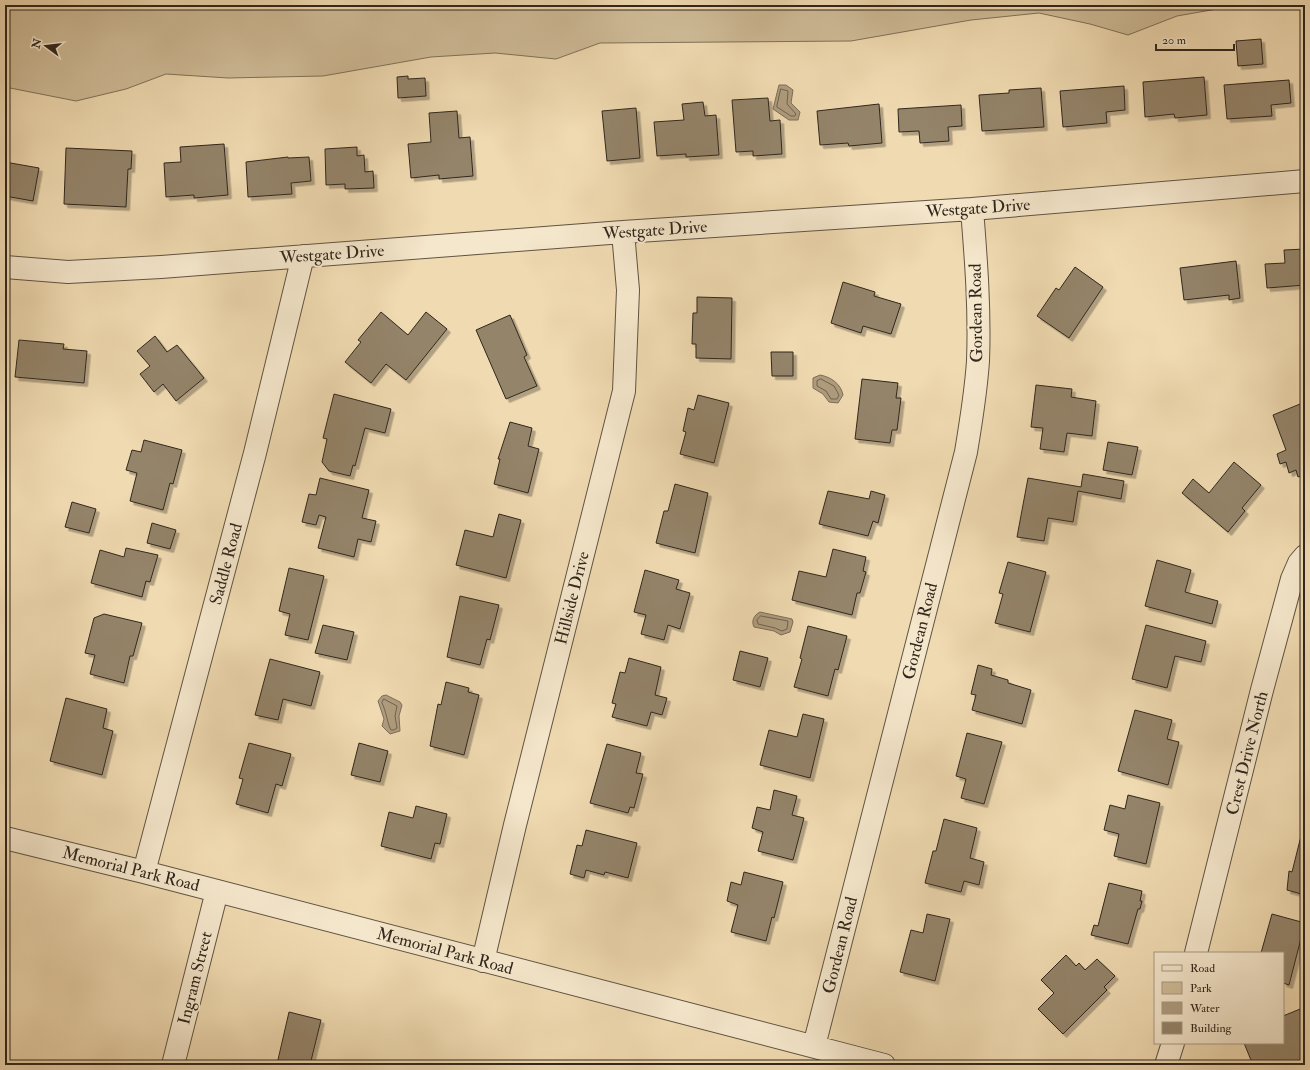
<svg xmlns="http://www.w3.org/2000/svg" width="1310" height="1070" font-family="'IM FELL Double Pica',serif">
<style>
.green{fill:#cfbc98;stroke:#80725a}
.water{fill:#af9d7f;stroke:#7c6e58}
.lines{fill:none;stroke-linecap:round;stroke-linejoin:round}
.shore{stroke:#70624e;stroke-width:1}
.building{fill:#94846a;stroke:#30271d;filter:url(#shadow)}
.minor-casing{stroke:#605442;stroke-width:24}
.minor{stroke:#f5e7cc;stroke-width:22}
.labels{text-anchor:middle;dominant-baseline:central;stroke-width:4;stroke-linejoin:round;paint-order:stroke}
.street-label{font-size:17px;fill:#30271d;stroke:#f5e7cc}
</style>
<defs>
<filter id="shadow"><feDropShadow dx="3.5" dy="3.5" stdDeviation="0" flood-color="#0004"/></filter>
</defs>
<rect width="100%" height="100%" fill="#f0dab1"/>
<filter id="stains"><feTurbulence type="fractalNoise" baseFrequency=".005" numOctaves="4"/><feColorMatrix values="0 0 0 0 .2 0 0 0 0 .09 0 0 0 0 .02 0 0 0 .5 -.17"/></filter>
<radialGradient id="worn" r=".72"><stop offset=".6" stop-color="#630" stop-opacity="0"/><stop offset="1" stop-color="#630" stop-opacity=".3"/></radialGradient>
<path class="green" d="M5,5h1235l-63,11 -49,19 -38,-11 -51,-11 -68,7 -120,21 -251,2 -44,16 -61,-6 -64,4 -108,19 -95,2 -62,-4 -40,15 -50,12 -71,-14z"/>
<path class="water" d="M779,85h7l7,5 -2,13 9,9 -2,8h-9l-16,-11z
M820,375c11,2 21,9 23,20l-5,8 -9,-1 -6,-8 -10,-6v-10z
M760,612l32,7 1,3 -3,10 -9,3 -7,-4 -20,-4c-3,-6 0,-12 6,-15z
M386,695l14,7 2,3 -3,11 1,15 -10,3 -8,-8 2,-7 -6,-18 4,-5z"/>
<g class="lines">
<path class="shore" d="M781,89l7,2 -1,13 9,10 -1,2h-4l-14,-9z
M821,379l13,7 5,9 -2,4h-6l-5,-8 -9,-5v-5z
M761,616l27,5 -1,8 -5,2 -7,-3 -17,-4 -1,-4z
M384,699l13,7 -2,10 2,12 -3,2h-3c-3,-4 -5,-20 -9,-27z"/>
</g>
<path class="building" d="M1261,39l2,25 -25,2 -2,-25z
M408,76v3l17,-1 1,18 -28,2 -1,-21z
M1204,77l3,38 -32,3 -1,-4 -29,3 -2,-35z
M1289,80l2,23 -20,2 1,11 -45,3 -3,-34z
M1124,86l1,24 -19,2 1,11 -44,4 -3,-36z
M1041,88l3,39 -62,4 -3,-36 30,-2v-3z
M768,98l2,23 10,-1 2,34 -29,2v-5l-17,1 -4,-52z
M703,102l2,14 11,-1 3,40 -33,2v-3l-29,2 -3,-34 30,-2 -2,-16z
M879,104l3,39 -33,3 -1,-3 -28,2 -3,-34z
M961,105l1,21 -14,1 1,14 -29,2 -1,-12 -20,1 -1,-23z
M636,108l4,50 -33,3 -5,-50z
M457,111l2,27 11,-1 3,39 -34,3v-4l-28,3 -3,-34 23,-2 -2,-29z
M224,144l4,51 -34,3v-3l-28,2 -2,-34 17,-1 -1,-15z
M357,147v9l7,-1 1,17 8,-1 1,17 -29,1v-5l-19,1 -1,-36z
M66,148l66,3 -1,18h-3l-2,38 -62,-3z
M288,157v1l21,-1 2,24 -20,2 1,11 -44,3 -2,-35z
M5,162l34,6 -6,33 -28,-5z
M1305,249v36l-38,3 -2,-24 20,-1 -1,-13z
M1236,261l4,37 -11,2v-5l-45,5 -4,-32z
M1075,267l28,20 -34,51 -32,-22 19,-28 3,2z
M843,282l32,10 -1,4 27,8 -10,30 -28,-8 -2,7 -30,-10z
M697,297l35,1 -1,61 -35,-1v-14h-4l1,-31h4z
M381,312l27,23 18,-23 21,17 -41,51 -20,-16 -15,19 -26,-21 16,-20 -3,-2z
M510,315l17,40 -3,2 13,29 -31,13 -30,-69z
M155,336l12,16 10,-7 27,33 -28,23 -13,-17 -9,8 -14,-18 10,-8 -13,-15z
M19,340l45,4 -1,5 24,2 -3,32 -69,-6z
M771,352h22v24h-21z
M862,379l36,4 -2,15h5l-4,32h-5l-2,13 -35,-4z
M1036,385l36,4 -1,8 25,4 -4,35 -25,-3 -3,19 -24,-3 3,-21 -12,-1z
M334,394l57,15 -6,24 -20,-5 -10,38 -2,-1 -3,11 -21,-5 -7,-9 5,-23 -4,-1z
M698,395l31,8 -15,60 -34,-9 6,-22 -3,-1 5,-23 6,2z
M1305,402v72l-7,3 -2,-7 -7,3 -3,-11 -6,2 -3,-10 9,-4 -13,-35z
M510,422l22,6 -4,18 11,3 -11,44 -34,-9 6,-25h-2z
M144,440l38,10 -9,34 -3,-1 -7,27 -33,-9 7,-28 -11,-3 6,-20 9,2z
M1108,442l30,5 -6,28 -29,-5z
M1234,462l27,23 -19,23 3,3 -17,21 -46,-39 11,-14 16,14z
M1083,474l41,7 -3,18 -43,-8 -5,31 -25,-4 -4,23 -27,-4 11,-59 53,9z
M320,478l49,12 -7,28 14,3 -5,21 -13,-3 -4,18 -36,-9 8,-31 -7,-2 -3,10 -14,-3 7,-28 7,1z
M675,484l33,9 -13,60 -39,-10 8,-32h4z
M828,491l41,8 2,-8 14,4 -7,28 -5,-2 -5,15 -49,-12z
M72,502l24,7 -7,24 -24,-6z
M499,514l22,6 -15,58 -50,-13 9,-35 28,7z
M152,523l24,7 -6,19 -23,-6z
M126,548l32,7 -8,27 -4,-1 -4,16 -51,-14 9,-33 24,7z
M833,549l33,8 -3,14 3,1 -6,21h-3l-5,22 -60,-15 7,-29 27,6z
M1157,560l34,10 -6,22 33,9 -6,23 -67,-18z
M1008,562l38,10 -16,60 -35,-9 8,-29 -4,-1z
M289,568l35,8 -16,64 -23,-5 5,-21 -11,-3z
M645,570l34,10 -3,9 14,4 -10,36 -12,-4 -4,15 -23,-6 5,-19 -12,-3z
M460,596l39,9 -9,35 -3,-1 -7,26 -33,-8z
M104,614l38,9 -9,33h-3l-6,27 -34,-9 5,-19 -10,-2 9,-35z
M323,625l31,7 -7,28 -32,-7z
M1146,625l60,16 -5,21 -26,-6 -8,32 -35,-9z
M808,626l39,10 -9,34 -3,-1 -7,27 -34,-9 8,-28 -2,-1z
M740,651l28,7 -8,29 -27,-7z
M629,658l32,9 -6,28 12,3 -5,17 -11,-3 -4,14 -35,-9 4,-13 -4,-1 8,-31 5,1z
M270,659l50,13 -9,34 -28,-7 -5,21 -23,-5z
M978,665l14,4 -1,6 17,5v3l23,7 -9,34 -50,-14 4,-15 -5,-1z
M446,682l23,6 -1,4 11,3 -15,60 -34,-9 8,-42 3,1z
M66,698l41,11 -4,19 10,3 -11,44 -52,-14z
M1135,710l37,10 -5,19 12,3 -11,43 -50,-14z
M803,714l21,5 -14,59 -50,-13 9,-35 28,7z
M967,733l35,9 -18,62 -23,-6 5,-19 -10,-3z
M249,743l42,11 -9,32 -6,-2 -8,29 -32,-9 7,-25 -4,-1z
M359,743l29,8 -8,31 -29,-7z
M607,744l34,9 -5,20 7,1 -9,34 -4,-1 -2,6 -38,-10z
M774,790l23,6 -5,19 12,3 -11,42 -35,-9 5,-19 -11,-4 5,-21 13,3z
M1128,795l32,8 -14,61 -32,-8 5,-22 -15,-4 6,-25 15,4z
M416,806l31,8 -7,30 -5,-1 -4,16 -50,-13 8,-34 24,6z
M944,819l33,9 -7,30 14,4 -5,23 -15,-4 -3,11 -36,-9 8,-32h3z
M586,830l51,13 -9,35 -23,-6 -1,3 -18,-5 -2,8 -14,-4 7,-29 5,1z
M1301,836l4,1v58l-18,-5 2,-19 3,1z
M744,872l39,10 -9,36 -2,-1 -6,24 -35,-9 7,-27 -11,-4 4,-19 10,3z
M1109,883l33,8 -2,10h2l-2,8h-2l-10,35 -37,-9 3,-10 4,1z
M927,914l23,5 -15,62 -35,-9 11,-42 12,3z
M1272,914l33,9 -16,62 -6,-2v-30h-22z
M1066,955l10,11 3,-3 6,7 12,-11 18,17 -11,11 3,3 -44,44 -25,-25 16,-16 -13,-13z
M1305,1007v58h-52l-9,-22h39v-27z
M289,1012l32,8 -11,45 -33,-1z"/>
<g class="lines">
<defs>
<path id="minor" d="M5,267l63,5 93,-5 462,-35 349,-23 333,-28
M5,838l139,34 740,193
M144,872l111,-419 48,-197
M1196,953l66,-263 30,-111 7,-16 6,-7
M483,961l32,-136 109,-434 4,-101 -5,-58
M814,1046l152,-594c5,-30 10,-61 12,-91 2,-51 -2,-102 -6,-152
M173,1065l44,-174
M1166,1065l7,-22"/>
</defs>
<use href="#minor" class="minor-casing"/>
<use href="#minor" class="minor"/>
</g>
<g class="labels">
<g class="street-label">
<text transform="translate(978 208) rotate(-4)">Westgate Drive</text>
<text transform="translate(655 230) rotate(-4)">Westgate Drive</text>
<text transform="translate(332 254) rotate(-4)">Westgate Drive</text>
<text transform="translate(976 313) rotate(-91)">Gordean Road</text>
<text transform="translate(226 564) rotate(-75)">Saddle Road</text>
<text transform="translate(572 598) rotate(-76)">Hillside Drive</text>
<text transform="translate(920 631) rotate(-76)">Gordean Road</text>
<text transform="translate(1247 753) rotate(-76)">Crest Drive North</text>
<text transform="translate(131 869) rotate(14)">Memorial Park Road</text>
<text transform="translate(840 945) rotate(-76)">Gordean Road</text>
<text transform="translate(445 951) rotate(15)">Memorial Park Road</text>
<text transform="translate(195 978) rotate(-76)">Ingram Street</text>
</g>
</g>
<rect width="1310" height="1070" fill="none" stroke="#f0dab1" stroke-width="20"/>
<rect x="6" y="6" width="1298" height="1058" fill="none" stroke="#30271d" stroke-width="2"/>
<rect x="10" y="10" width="1290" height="1050" fill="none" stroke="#30271d"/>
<rect x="1154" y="952" width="130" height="92" fill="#f5e7cc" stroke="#a69a86"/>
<rect x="1162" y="965" width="20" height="6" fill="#f5e7cc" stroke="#a69a86"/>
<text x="1190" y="972" font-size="12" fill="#30271d">Road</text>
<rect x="1162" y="982" width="20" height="12" fill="#cfbc98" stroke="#a69a86"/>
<text x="1190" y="992" font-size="12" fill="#30271d">Park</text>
<rect x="1162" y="1002" width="20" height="12" fill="#af9d7f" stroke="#a69a86"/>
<text x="1190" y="1012" font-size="12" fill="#30271d">Water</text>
<rect x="1162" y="1022" width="20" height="12" fill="#94846a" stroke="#a69a86"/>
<text x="1190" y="1032" font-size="12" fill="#30271d">Building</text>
<g transform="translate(46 46) rotate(285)" stroke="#f5e7cc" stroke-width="3" paint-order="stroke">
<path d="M0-3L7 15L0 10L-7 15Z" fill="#30271d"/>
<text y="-6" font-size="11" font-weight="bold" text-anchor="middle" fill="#30271d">N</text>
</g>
<path d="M1156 44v6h78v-6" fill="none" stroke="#30271d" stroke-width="2"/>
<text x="1162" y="44" font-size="12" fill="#30271d" stroke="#f5e7cc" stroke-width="3" paint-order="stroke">20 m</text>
<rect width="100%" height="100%" filter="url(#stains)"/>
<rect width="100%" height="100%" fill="url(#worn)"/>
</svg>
